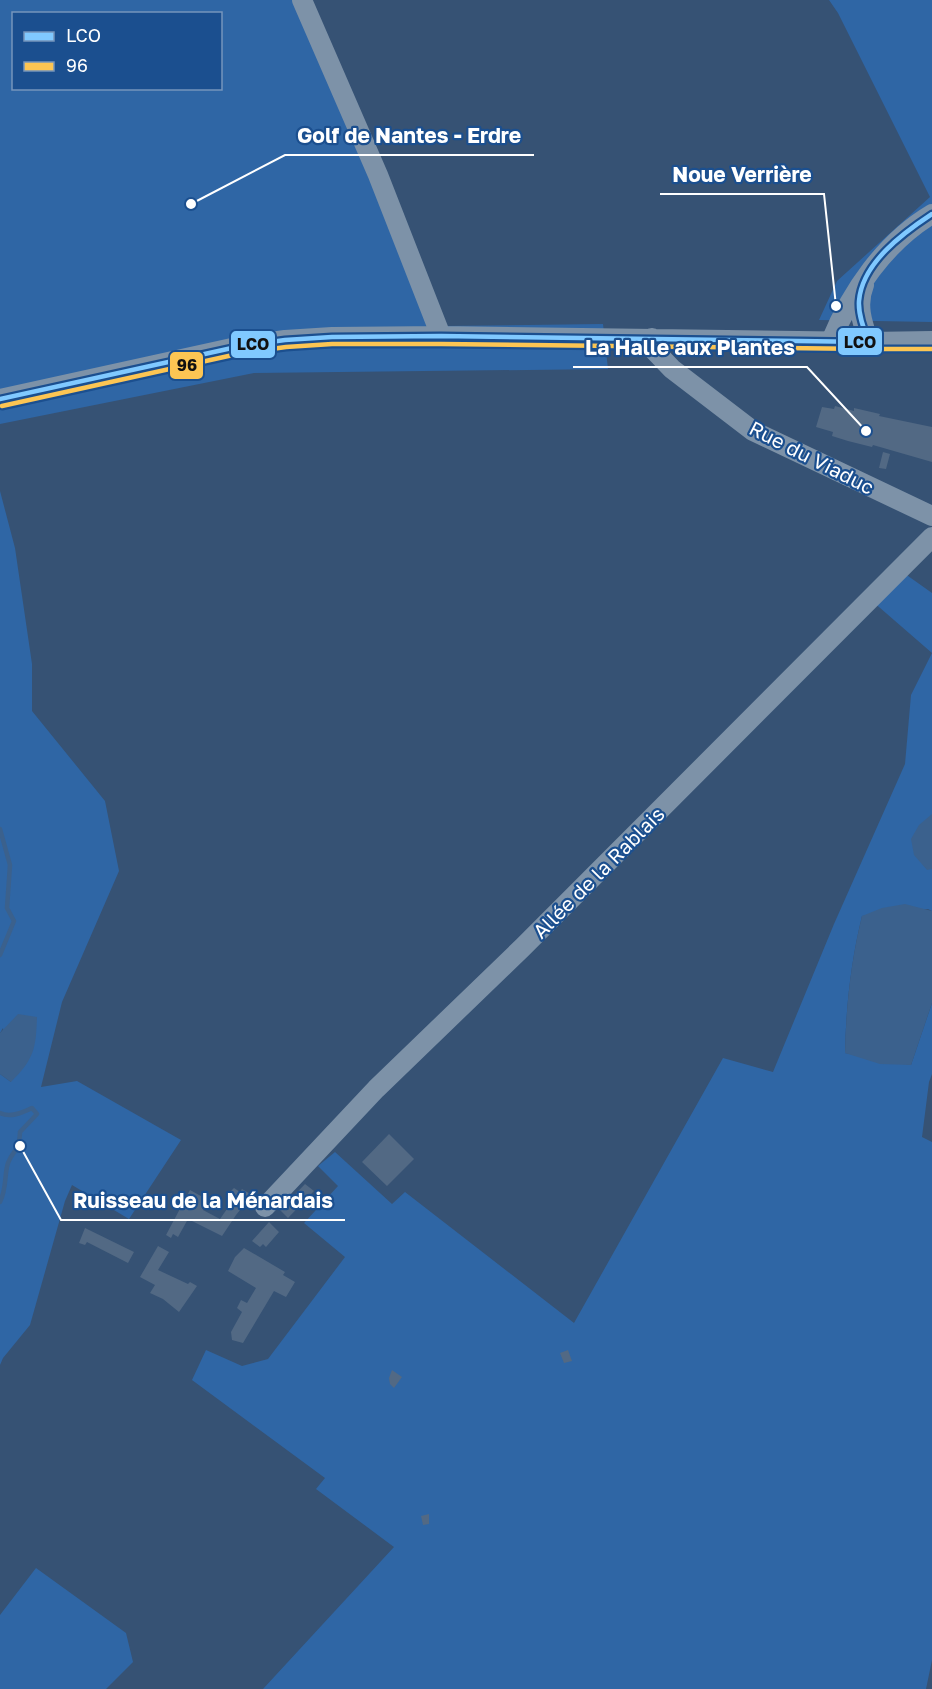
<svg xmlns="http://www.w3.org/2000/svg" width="932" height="1689" font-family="'Golos Text',sans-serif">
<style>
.green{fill:#2f66a5;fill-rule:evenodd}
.water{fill:#3b618d}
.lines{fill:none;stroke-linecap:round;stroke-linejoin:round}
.stream{stroke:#3b618d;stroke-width:4.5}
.building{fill:#526984}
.minor{stroke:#7d92a8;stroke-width:20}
.bus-1-casing{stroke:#1b4f8f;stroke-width:9}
.bus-2-casing{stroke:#1b4f8f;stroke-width:9}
.bus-1{stroke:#80c9ff;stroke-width:4.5}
.bus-2{stroke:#fcc553;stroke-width:4.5}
.labels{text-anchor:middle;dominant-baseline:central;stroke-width:4.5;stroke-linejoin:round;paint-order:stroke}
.street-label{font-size:20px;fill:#fff;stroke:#1b4f8f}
.leader{fill:none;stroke:#fff;stroke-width:2}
.callout-dot{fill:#fff;stroke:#1b4f8f;stroke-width:2}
.callout-label{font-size:21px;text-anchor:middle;font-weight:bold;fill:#fff;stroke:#1b4f8f;stroke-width:4.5;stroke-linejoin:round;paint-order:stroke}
.line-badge{stroke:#1b4f8f;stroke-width:2}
.pale-badge-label{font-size:16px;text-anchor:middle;font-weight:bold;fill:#111}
</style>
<rect width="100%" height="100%" fill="#365274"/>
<path class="green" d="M0,0h296l149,326 158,-2 5,45 -354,4 -254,51zM14,14h206v74h-206z
M829,0h103v322l-113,-2 18,-39 93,-84 -92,-184z
M0,491l15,57 17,116v47l73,90 14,70 -57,131 -21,85 36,-6 104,59 -52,79 -57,-34 -7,16 -35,124 -27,33 -3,7v-291l11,8 -8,-54 -3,5z
M894,566l38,27v318l-4,-2 -66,7c-11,45 -16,90 -17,137l66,12 21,-62v71l-3,8 -7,55 10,5v518l-6,29h-663l131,-142 -78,-58 9,-11 -133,-98 14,-30 36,16 26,-7 77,-102 -41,-34 34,-37 -20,-20 17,-14 57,52 13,-12 169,131 149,-265 50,14 61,-148 71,-160 6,-69 21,-42 -68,-59z
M36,1568l90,65 7,29 -27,27h-106v-74z"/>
<path class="water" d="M932,814v55l-5,1 -13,-15 -3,-16 8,-14z
M905,904l27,7v92l-21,62 -31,-1 -35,-11c1,-47 6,-92 17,-137l20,-8z
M18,1014l19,3c-1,32 -3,42 -26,65l-11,-8v-41z"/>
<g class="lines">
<path class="stream" d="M0,829l10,36 -3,43 7,13 -14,34
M0,1113c10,5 22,0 32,-5l5,6 -17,18c-1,21 -6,16 -12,31 -4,12 -1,25 -8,39"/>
</g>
<path class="building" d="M835,406l19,5v-3l26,6 -1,2 53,11v35l-59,-17 -1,2 -24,-6 -16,-5 1,-4 -17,-5 6,-20 12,2z
M883,452l7,2 -4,15 -7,-1z
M389,1134l25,25 -27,27 -25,-24z
M305,1184l9,7 -26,27 -8,-8z
M234,1188l6,4 2,-3 10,6 -16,20 -14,21 -34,-17 -10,18 -5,-3 -2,4 -5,-3 24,-45 18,10 -5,10 17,9 16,-23 -6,-4z
M269,1222l10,10 -13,15 -3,-3 -3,3 -8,-6z
M85,1228l49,24 -6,11 -41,-21 -2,3 -6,-2z
M158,1246l11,6 -11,18 30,14 2,-2 7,4 -18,26 -16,-13 -13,-6 5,-8 -15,-8z
M244,1248l41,24 -2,3 12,7 -9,15 -12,-6 -31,52 -11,-3 -1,-8 11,-20 -5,-4 4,-8 6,3 9,-15 -28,-17 7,-14z
M568,1350l4,11 -8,2 -4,-10z
M392,1370l10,7 -8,11 -4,-4 -1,-6z
M429,1514v10l-6,1 -2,-9z"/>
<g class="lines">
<path class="minor" d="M302,0l76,175 63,161
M864,285c-8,19 -2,38 5,57
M652,338v10l20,21 81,62 179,85
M831,341c20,-49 54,-99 101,-127
M0,399l241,-53 44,-6 47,-3 109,-1 428,6 63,-1
M265,1207l111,-118 147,-142 409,-410"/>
<defs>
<path id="bus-1" d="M0,399l241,-53 44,-6 47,-3 109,-1 428,6c-5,-12 -11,-27 -10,-41 3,-38 44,-68 73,-87"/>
<path id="bus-2" d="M2,406l240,-53 44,-6 46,-3h109l428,5h63"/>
</defs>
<use href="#bus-1" class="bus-1-casing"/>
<use href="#bus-2" class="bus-2-casing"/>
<use href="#bus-1" class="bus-1"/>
<use href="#bus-2" class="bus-2"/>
</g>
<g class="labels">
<g class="street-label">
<text transform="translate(812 457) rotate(27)">Rue du Viaduc</text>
<text transform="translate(598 872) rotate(-45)">Allée de la Rablais</text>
</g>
</g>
<path class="leader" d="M191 204L285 155H534M836 306L824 194H660M866 431L807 367H573M20 1146L61 1220H345"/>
<g class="callout-dot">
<circle cx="191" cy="204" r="6"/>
<circle cx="836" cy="306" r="6"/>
<circle cx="866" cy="431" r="6"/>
<circle cx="20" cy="1146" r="6"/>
</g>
<g class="callout-label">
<text x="409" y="143">Golf de Nantes - Erdre</text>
<text x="742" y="182">Noue Verrière</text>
<text x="690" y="355">La Halle aux Plantes</text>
<text x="203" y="1208">Ruisseau de la Ménardais</text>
</g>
<g class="line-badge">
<rect x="837" y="327" width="46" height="29" rx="6" fill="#80c9ff"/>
<rect x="230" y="330" width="46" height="29" rx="6" fill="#80c9ff"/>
<rect x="169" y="351" width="35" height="29" rx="6" fill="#fcc553"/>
</g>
<g class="pale-badge-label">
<text x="860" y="348">LCO</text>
<text x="253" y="350">LCO</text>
<text x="187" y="371">96</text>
</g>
<rect x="12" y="12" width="210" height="78" fill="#1b4f8f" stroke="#7695bc" stroke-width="1.5"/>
<rect x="24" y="32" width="30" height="9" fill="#80c9ff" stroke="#7695bc" stroke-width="1.5"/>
<text x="66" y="42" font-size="18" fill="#ffffff">LCO</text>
<rect x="24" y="62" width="30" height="9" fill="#fcc553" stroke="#7695bc" stroke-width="1.5"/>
<text x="66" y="72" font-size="18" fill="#ffffff">96</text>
</svg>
